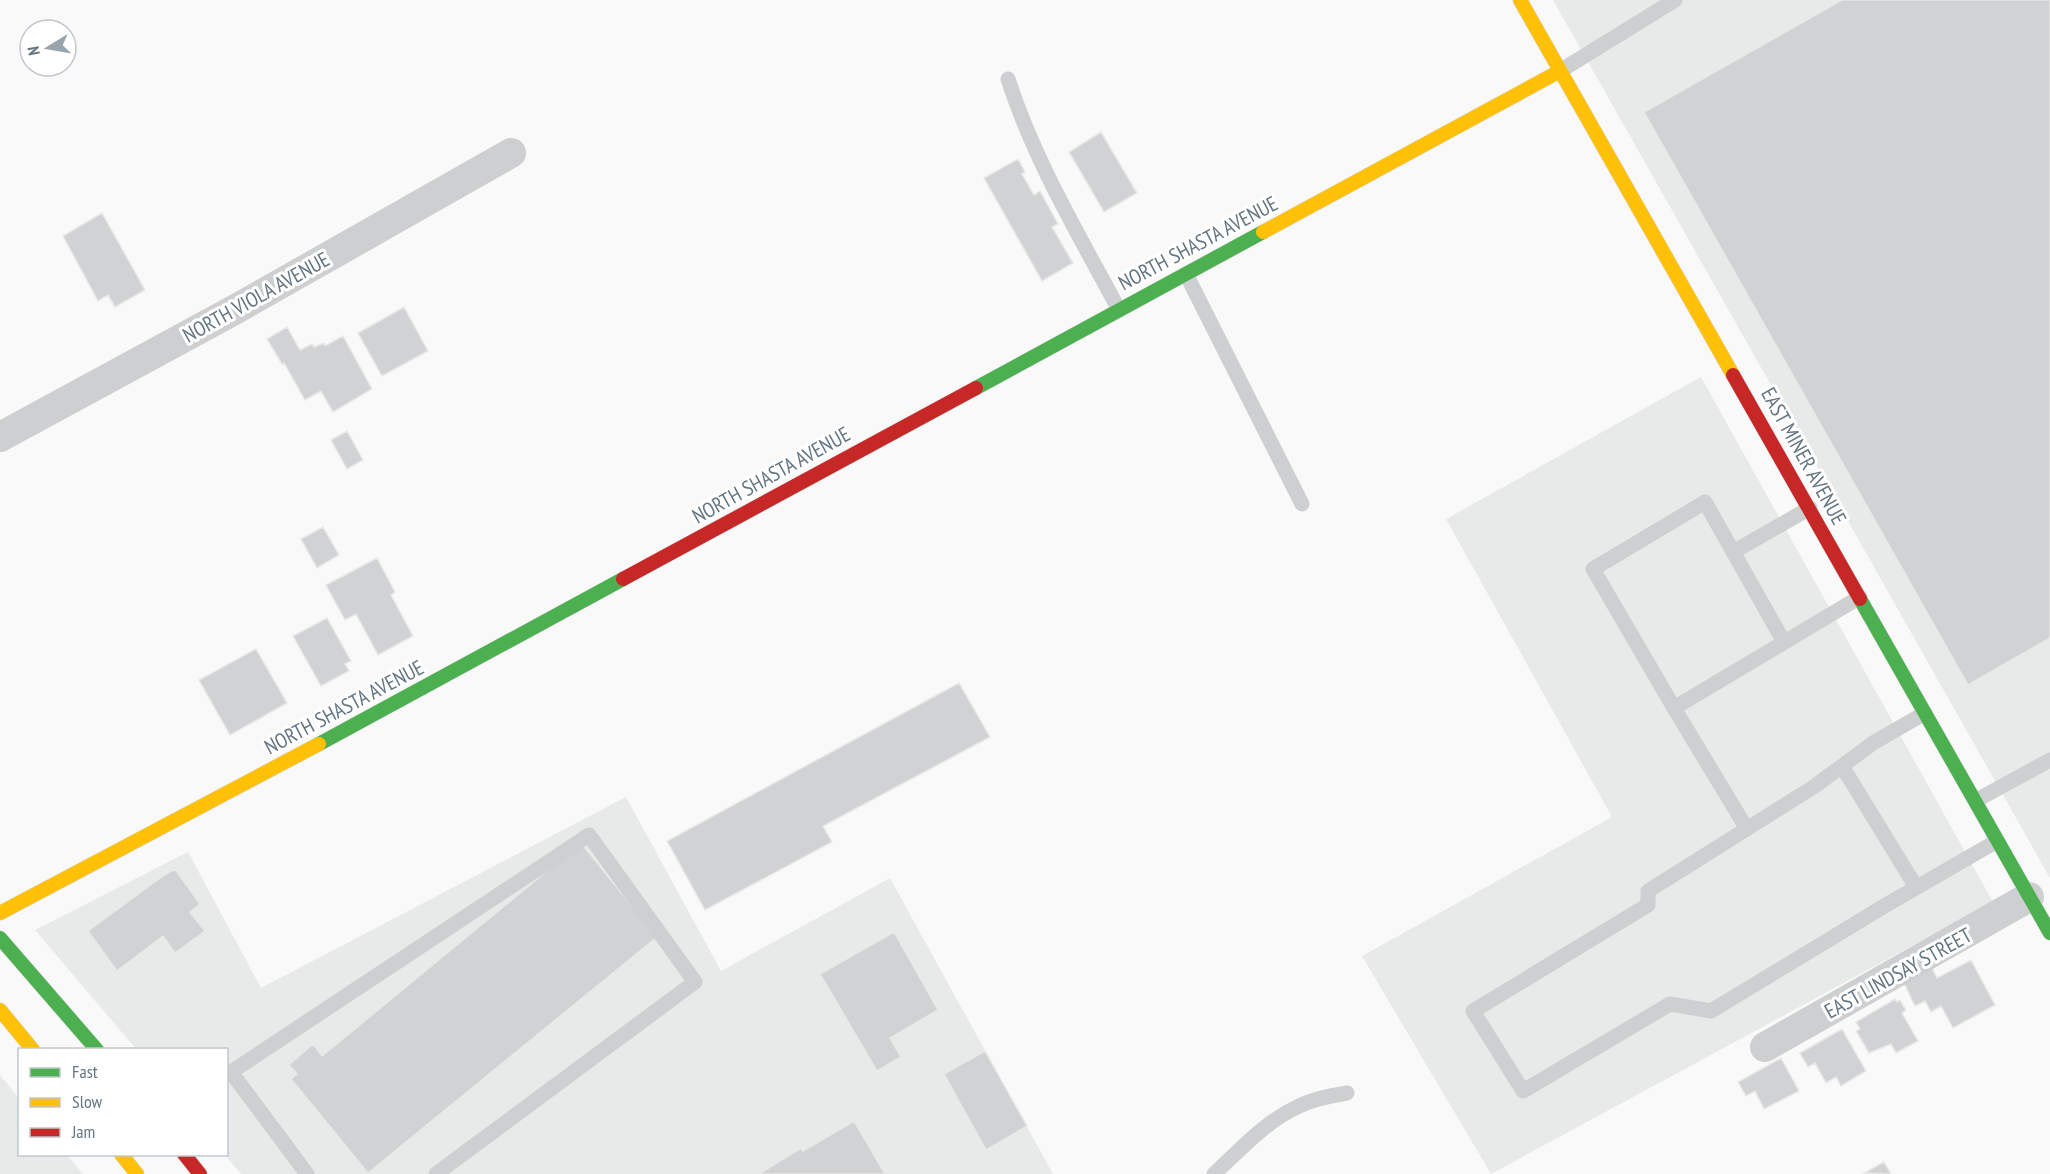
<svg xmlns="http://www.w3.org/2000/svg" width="2050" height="1174" font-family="'PT Sans Narrow',sans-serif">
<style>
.built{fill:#e8e9e9}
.building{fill:#d0d2d3;stroke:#e8e8e8;stroke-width:1.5}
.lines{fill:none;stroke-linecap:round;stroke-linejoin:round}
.fast-casing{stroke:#d5d6d7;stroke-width:15}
.slow-casing{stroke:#d5d6d7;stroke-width:15}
.jam-casing{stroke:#d5d6d7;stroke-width:15}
.lane{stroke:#cecfd0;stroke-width:15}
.street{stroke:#cecfd0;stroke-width:30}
.fast{stroke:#4caf50;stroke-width:14}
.slow{stroke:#ffc107;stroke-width:14}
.jam{stroke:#c62828;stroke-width:14}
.labels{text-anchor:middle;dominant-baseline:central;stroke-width:6;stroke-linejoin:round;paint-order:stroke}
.street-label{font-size:21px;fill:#657683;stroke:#fff}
</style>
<rect width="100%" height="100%" fill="#f9f9f9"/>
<path class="built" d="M1553,0h497v878z
M1701,377l292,525 -502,272 -129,-218 250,-139 -166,-298z
M626,797l95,174 169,-93 163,296h-812l-16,-19 1,-1v-104l-90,-1 -101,-119 153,-78 73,136z
M0,1075l19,23 1,56 47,1 16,19h-83z"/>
<path class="building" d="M1842,0h208v638l-82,47 -324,-573z
M1101,132l36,61 -33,19 -35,-60z
M1018,159l7,13 -3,2 12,21 6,-4 18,33 -6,3 21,36 -31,18 -58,-103z
M102,213l43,77 -30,17 -7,-12 -10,6 -35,-65z
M404,307l24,44 -46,25 -24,-43z
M287,327l13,23 12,-6 2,3 10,-4 1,3 18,-10 29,53 -39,23 -12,-21 -16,9 -21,-37 -2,1 -15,-25z
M347,431l16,29 -16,9 -16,-29z
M323,527l16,28 -22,13 -16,-29z
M377,558l18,34 -4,3 22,41 -35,19 -22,-41 -11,6 -19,-35z
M327,618l24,43 -6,3 4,7 -28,15 -28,-50z
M256,649l31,54 -57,32 -31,-55z
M959,683l31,54 -167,89 9,16 -127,68 -38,-69z
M581,843l76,94 -289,236 -77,-94 6,-5 -8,-9 24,-21 9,12z
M175,869l25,35 -10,8 15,19 -30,22 -12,-17 -46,35 -29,-40 75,-55z
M894,932l44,78 -48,28 11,19 -24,14 -57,-97z
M1971,960l24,45 -42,23 -12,-22 -10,6 -6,-11 -10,5 -11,-23 28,-15 5,10z
M1895,999l2,3 3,-2 6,10 -4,3 16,28 -22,12 -5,-9 -22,9 -13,-22 4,-2 -4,-7z
M1842,1029l24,42 -25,15 -5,-9 -10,6 -11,-20 -7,4 -8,-14z
M985,1051l42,75 -41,24 -42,-76z
M1781,1058l18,33 -35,18 -9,-18 -9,5 -8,-14z
M854,1121l31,53h-126l42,-26 2,3z
M1884,1162l7,12 -27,-1z"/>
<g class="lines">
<defs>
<path id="fast" d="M976,388l287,-156
M1860,599l190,334
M319,744l304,-165
M0,938l97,112"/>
<path id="slow" d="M1520,0l213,375
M1263,232l297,-161
M0,913l319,-169
M0,1010l33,40
M121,1154l16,20"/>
<path id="jam" d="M1733,375l127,224
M623,579l353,-191
M184,1154l16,20"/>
</defs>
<use href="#fast" class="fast-casing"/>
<use href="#slow" class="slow-casing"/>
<use href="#jam" class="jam-casing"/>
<path class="lane" d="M1560,71l115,-71
M1008,79c26,81 71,156 111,231
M1186,274l116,230
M1733,552l77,-44
M1674,708l-81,-139 112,-67 79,140
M1925,713l-52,30 -58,43 -167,105v14l-175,106 50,80 147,-87 41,7 175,-106 111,-64
M1842,766l74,121
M1975,801l75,-41
M1747,829l-73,-121 186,-111
M307,1174l-76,-102 358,-237 106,147 -259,192
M1214,1174c26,-24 51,-52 83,-67 16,-8 33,-11 50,-14"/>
<path class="street" d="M0,437l236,-128 275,-156
M1765,1047l264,-150"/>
<use href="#fast" class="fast"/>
<use href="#slow" class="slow"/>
<use href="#jam" class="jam"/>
</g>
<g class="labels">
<g class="street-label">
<text transform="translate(1198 243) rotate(-28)">NORTH SHASTA AVENUE</text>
<text transform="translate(256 297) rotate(-29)">NORTH VIOLA AVENUE</text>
<text transform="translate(1804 456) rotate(61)">EAST MINER AVENUE</text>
<text transform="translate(771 475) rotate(-29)">NORTH SHASTA AVENUE</text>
<text transform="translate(344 707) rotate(-28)">NORTH SHASTA AVENUE</text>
<text transform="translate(1898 973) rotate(-29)">EAST LINDSAY STREET</text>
</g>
</g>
<rect x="18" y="1048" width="210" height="108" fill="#ffffff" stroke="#c1c8cd" stroke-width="1.5"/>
<rect x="30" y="1068" width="30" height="9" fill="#4caf50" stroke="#c1c8cd" stroke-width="1.5"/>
<text x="72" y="1078" font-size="18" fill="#657683">Fast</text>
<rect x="30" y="1098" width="30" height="9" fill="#ffc107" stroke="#c1c8cd" stroke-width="1.5"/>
<text x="72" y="1108" font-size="18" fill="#657683">Slow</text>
<rect x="30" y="1128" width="30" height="9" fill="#c62828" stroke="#c1c8cd" stroke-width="1.5"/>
<text x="72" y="1138" font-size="18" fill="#657683">Jam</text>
<g transform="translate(48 48) rotate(259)"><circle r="28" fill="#ffffff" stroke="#c1c8cd" stroke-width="1.5"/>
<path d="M0-4.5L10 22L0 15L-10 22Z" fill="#99a4ac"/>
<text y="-9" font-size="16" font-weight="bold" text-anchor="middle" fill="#657683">N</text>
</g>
</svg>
